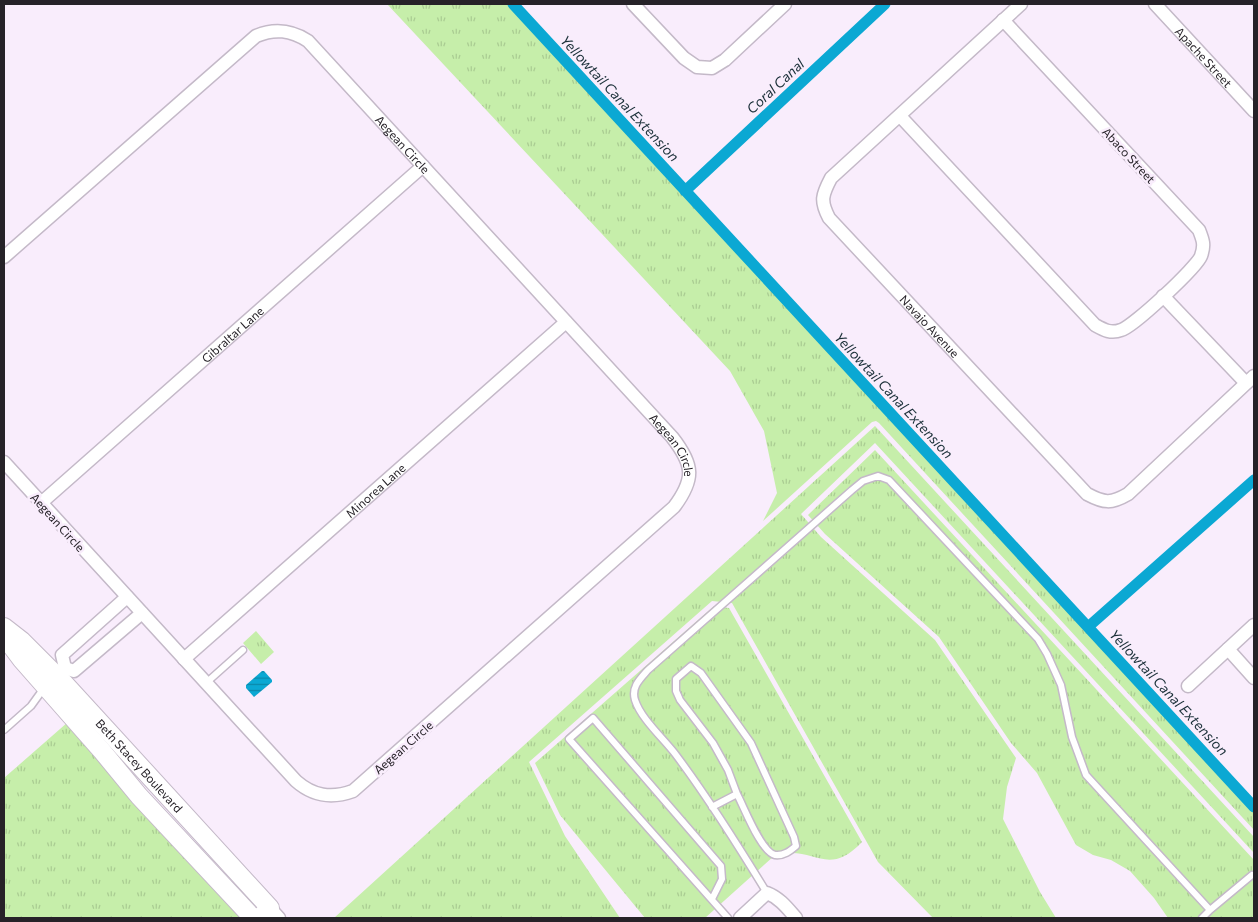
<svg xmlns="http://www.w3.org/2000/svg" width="1258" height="922" font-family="Commissioner,sans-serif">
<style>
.grass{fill:url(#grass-tufts)}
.water{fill:url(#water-rules)}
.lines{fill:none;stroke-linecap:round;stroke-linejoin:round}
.canal{stroke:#0ba8d3;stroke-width:11}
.lane-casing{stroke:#c4b9c8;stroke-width:9}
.street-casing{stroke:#c4b9c8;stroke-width:15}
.secondary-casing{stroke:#c4b9c8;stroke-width:20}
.lane{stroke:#fff;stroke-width:6}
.street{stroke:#fff;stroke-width:12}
.secondary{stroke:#fff;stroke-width:18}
.labels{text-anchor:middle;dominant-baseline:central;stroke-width:5;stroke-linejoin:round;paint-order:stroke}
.street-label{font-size:12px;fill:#262228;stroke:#f9edfc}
.water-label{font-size:14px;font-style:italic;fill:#1a2f38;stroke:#f9edfc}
</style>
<defs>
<pattern id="grass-tufts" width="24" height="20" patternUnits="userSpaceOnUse" patternTransform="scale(1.25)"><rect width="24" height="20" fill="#c6eeaa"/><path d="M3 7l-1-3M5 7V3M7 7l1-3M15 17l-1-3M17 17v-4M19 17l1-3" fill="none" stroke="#aacc92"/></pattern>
<pattern id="water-rules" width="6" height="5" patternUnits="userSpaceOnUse" patternTransform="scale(1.25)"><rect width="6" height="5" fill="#0ba8d3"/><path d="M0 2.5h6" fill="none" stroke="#0b88ab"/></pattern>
</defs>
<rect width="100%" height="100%" fill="#f9edfc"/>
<path class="grass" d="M387,4h130l737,799v27l-375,-407 -3,-2 -4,1 -109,99 14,-28 -13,-62 -34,-60z
M875,426l379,411v16l-379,-410 -74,71 20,23 114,103 81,118 -9,29 -4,32 37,73 16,26h-123l-55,-56 -146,-259 -20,-2 -183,161 36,74 55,82h-286z
M875,450l379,410v58h-86l-14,-20 -24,-27 -19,-11 -18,-5 -17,-10 -39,-72 -26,-30 -72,-106 -114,-103 -17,-19z
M714,606l15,2 133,234c-36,38 -49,1 -88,14l-69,62h-60l-85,-103 -25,-52z
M256,631l18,21 -13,12 -18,-21z
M68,722l177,196h-241v-140z"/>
<path class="water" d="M262,671h2l8,9v2l-18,15 -8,-9v-3z"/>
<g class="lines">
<path class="canal" d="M513,4l741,803
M685,191l200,-187
M1088,627l166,-147"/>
<defs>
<path id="lane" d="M206,683l37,-33
M4,730l27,-24 13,-18
M712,807l25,-13 -9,-24 -15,-27 -33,-43 -4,-9v-12l15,-13 10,7 50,70 43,94 2,9c-6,5 -12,10 -21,9 -14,-3 -31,-48 -38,-61
M767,893c-28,-46 -58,-94 -91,-138 -12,-16 -35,-36 -41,-55 -4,-13 5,-21 13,-30l204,-180 11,-9 15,-5 11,4 149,159 9,15 14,31 11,52 14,38 124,135 -8,8
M712,899l10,-20 -1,-13 -128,-148 -24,21 159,179
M1210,910l42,-35"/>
<g id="street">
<path d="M633,4l51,54 13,9 15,1 13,-8 60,-56"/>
<path id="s1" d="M1021,4l-190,174c-9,17 -11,23 -2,40l258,276c17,9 24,10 41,0l126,-118"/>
<path id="s2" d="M1155,4l99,107"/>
<path d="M900,116l195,209c9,5 16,9 26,5 12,-3 76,-63 80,-74 4,-11 2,-16 -2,-26l-196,-210"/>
<path id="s3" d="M4,257l252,-221c19,-8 35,-6 52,5l364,396c22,28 23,42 2,70l-321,284c-22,8 -40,5 -57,-10l-292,-319"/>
<path d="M1163,296l83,87"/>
<path id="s4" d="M41,503l382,-337"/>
<path d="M1228,649l26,29"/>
<path id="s5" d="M184,659l382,-337"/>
<path d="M65,668l-3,-13 65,-58"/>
<path d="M65,668l9,3 68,-58"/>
<path d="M1188,686l66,-61"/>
<path d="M270,908l9,10"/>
<path d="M740,918l27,-25c13,5 21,16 29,25"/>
</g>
<g id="secondary">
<path id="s6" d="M4,627l18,14 42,42 206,225 -11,10"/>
<path d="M4,636l18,24 80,91 37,45 114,122"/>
</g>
</defs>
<use href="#lane" class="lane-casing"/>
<use href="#street" class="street-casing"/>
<use href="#secondary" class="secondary-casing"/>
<use href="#lane" class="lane"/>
<use href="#street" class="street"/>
<use href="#secondary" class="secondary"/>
</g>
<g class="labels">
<g class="street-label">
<text stroke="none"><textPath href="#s2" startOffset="72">Apache Street</textPath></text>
<text stroke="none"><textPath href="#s3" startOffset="530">Aegean Circle</textPath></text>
<text transform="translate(1129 155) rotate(47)">Abaco Street</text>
<text stroke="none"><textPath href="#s1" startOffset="448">Navajo Avenue</textPath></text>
<text stroke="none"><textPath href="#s4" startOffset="255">Gibraltar Lane</textPath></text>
<text stroke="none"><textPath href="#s3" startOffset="935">Aegean Circle</textPath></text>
<text stroke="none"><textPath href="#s5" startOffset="255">Minorea Lane</textPath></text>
<text transform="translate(58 522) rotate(48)">Aegean Circle</text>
<text transform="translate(403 747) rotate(-41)">Aegean Circle</text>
<text stroke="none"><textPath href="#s6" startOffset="194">Beth Stacey Boulevard</textPath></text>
</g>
<g class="water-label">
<text transform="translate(775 86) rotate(-43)">Coral Canal</text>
<text transform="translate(620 98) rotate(47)">Yellowtail Canal Extension</text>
<text transform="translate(894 395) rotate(47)">Yellowtail Canal Extension</text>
<text transform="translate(1169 692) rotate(47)">Yellowtail Canal Extension</text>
</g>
</g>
<rect width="1258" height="922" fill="none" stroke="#262228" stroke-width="10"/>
</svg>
